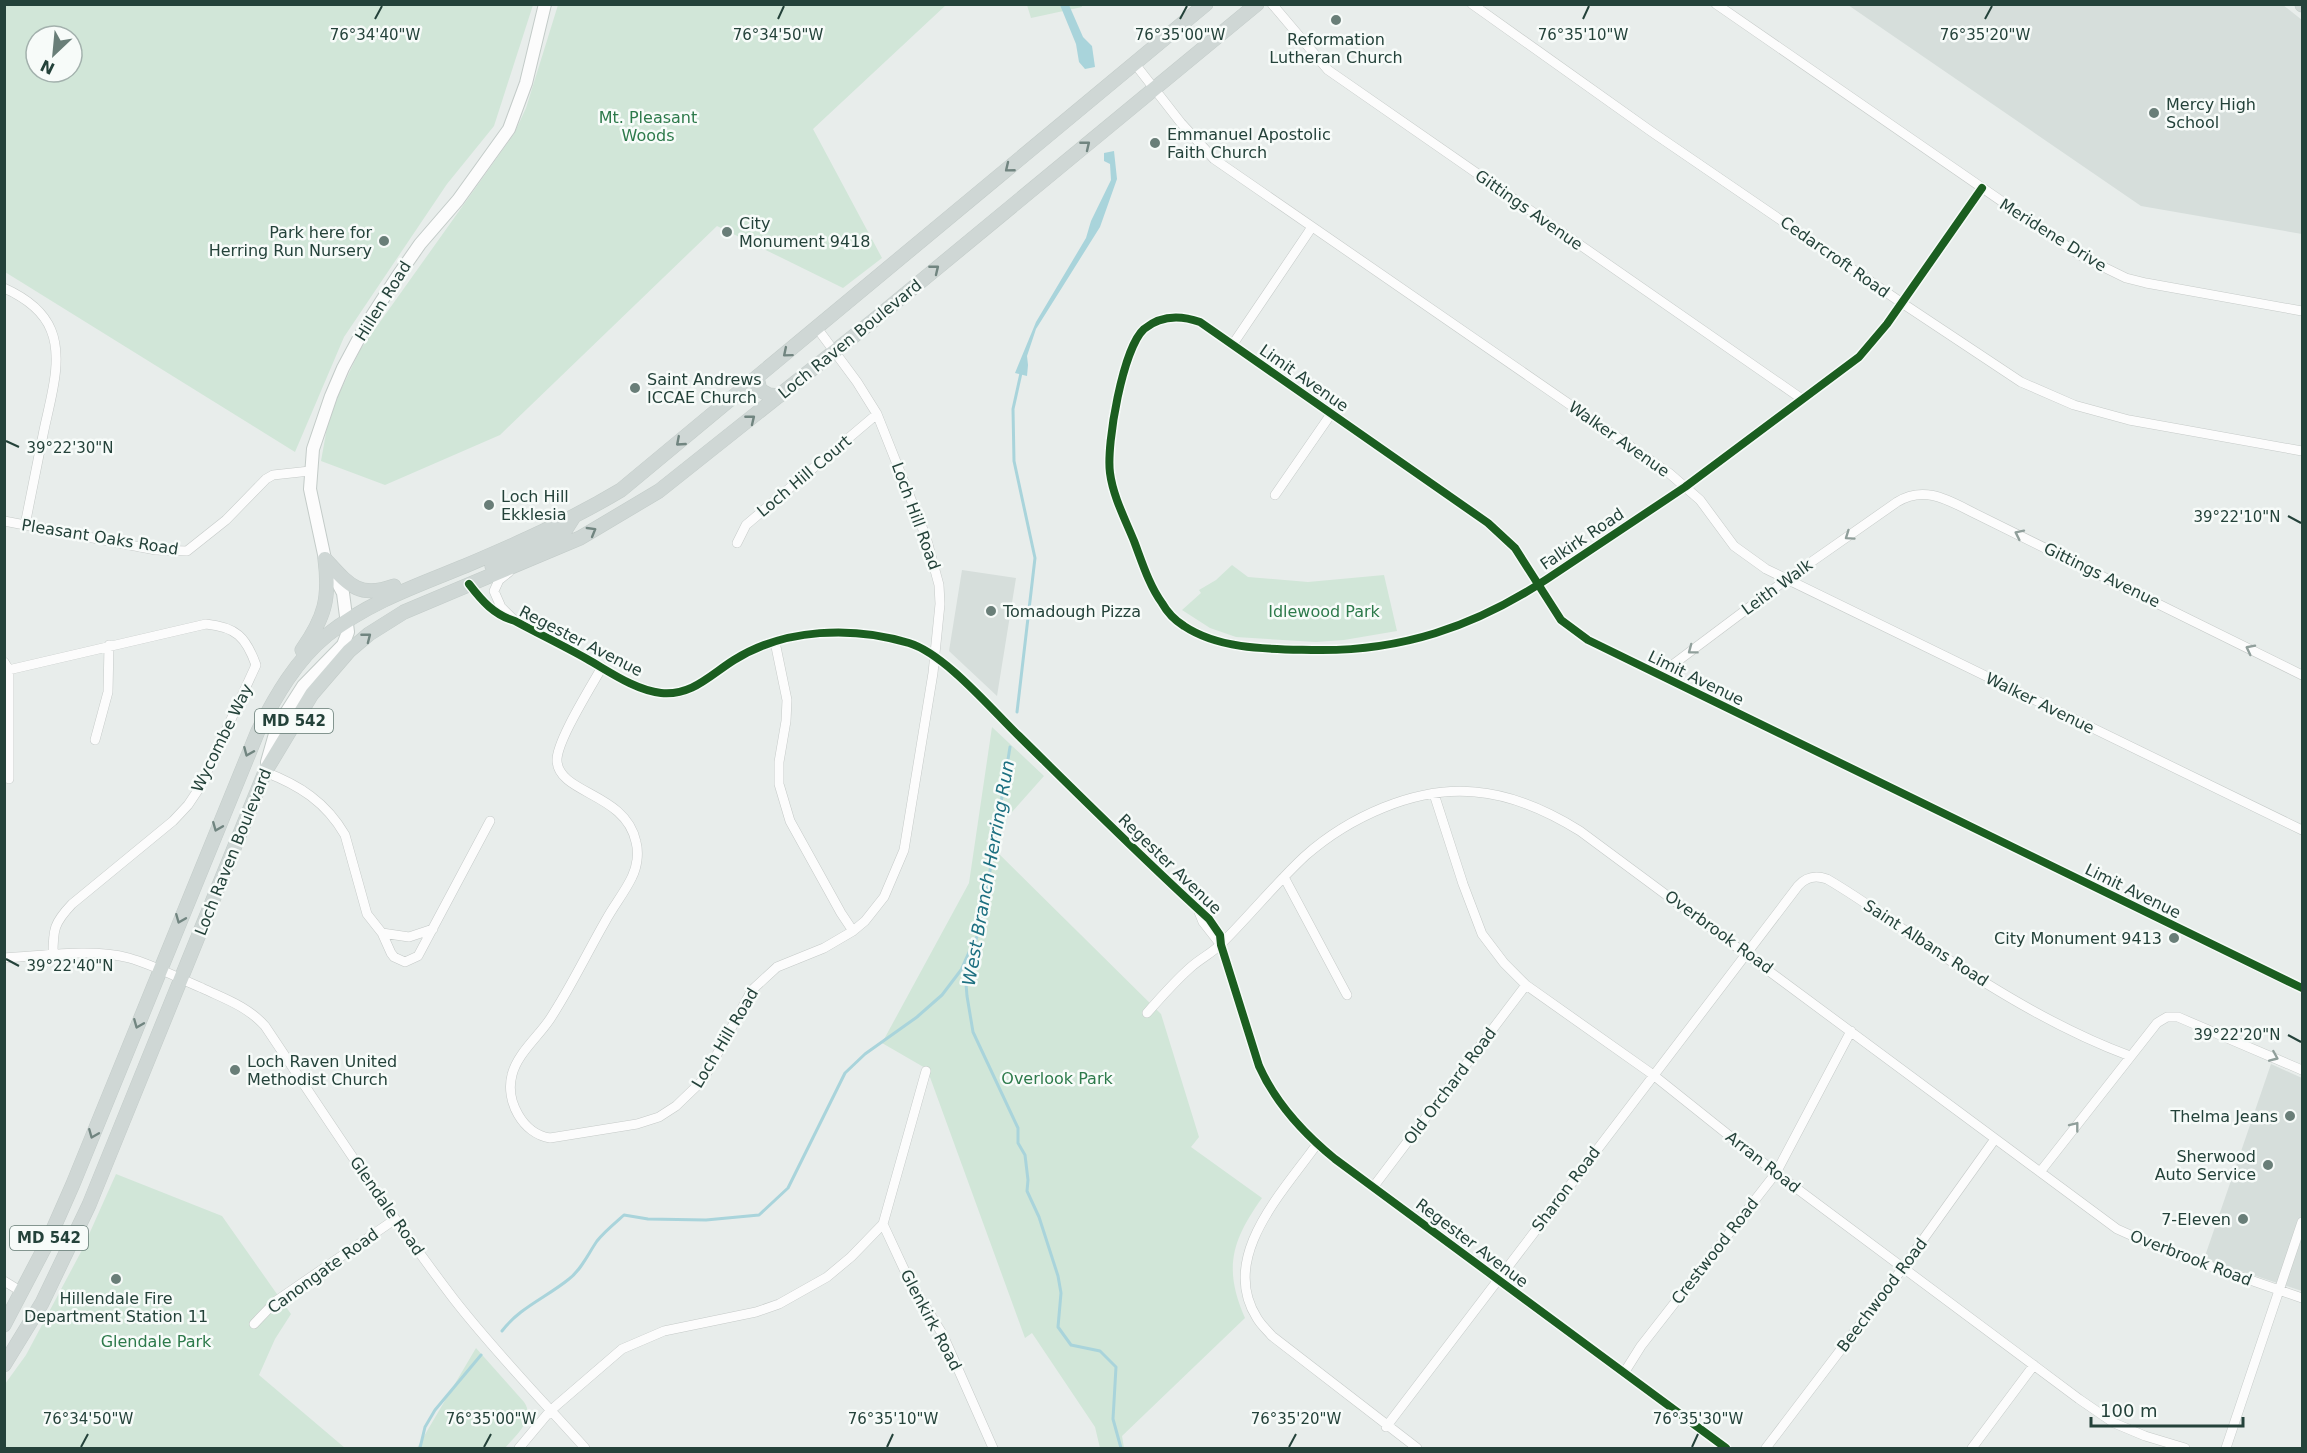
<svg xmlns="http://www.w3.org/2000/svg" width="2307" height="1453" font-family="'DejaVu Sans',sans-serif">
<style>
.built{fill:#d6dedb}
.green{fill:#d1e6d8;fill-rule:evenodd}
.water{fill:#a9d4db}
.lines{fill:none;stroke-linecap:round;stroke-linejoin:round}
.stream{stroke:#a9d4db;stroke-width:3}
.street-casing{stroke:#c5cac8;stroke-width:10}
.secondary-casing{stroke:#c3cbc8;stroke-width:14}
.primary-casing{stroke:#c3ccc9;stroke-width:15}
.street{stroke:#fcfcfc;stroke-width:9}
.secondary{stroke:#fcfcfc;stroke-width:12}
.primary{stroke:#cfd7d5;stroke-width:14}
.cycleway-casing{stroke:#f7fbf9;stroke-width:11}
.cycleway{stroke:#1b5e20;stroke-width:8}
.oneway{stroke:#718580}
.oneway2{stroke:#909f9b}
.ticks{fill:none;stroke:#24423a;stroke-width:2}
.poi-dot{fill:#697e78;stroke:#f7fbf9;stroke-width:2}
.labels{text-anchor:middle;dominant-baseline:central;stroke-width:5;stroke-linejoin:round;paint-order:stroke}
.shield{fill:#f7fbf9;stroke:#637a73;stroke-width:1.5}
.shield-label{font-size:15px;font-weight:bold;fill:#24423a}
.poi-label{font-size:16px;fill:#24423a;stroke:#f7fbf9;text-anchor:start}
.park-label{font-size:16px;fill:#2d7a4b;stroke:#f7fbf9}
.street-label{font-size:16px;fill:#24423a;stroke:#f7fbf9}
.water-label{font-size:18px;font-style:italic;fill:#1c6f80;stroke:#f7fbf9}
.ticks-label{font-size:15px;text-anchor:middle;fill:#24423a;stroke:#f7fbf9;stroke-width:5;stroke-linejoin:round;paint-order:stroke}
</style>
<rect width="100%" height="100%" fill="#e8edeb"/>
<path class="built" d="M1848,5h435l19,15v214l-161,-28z
M962,570l54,8 -19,118 -48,-45z
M2271,1064l31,14v213l-98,-32z"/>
<path class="green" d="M1081,4l1,3 -51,11 -4,-13z
M4,5h529l-39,121 -47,58 -103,153 -49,115 -290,-180zM36,36h36v36h-36z
M558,5h388l-133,124 69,129 -39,30 -126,-62 -217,209 -115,50 -64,-24 7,-39 11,-28 21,-44 154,-216 12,-26z
M1232,565l16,12 60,5 76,-7 13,56 -53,9 -28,2 -80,-5 -26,-9 -28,-18 19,-17 -2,-3 17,-10z
M992,727l52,49 -58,65 175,173 38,123 -8,10 71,51c-30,42 -39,70 -17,120l-123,118 2,12h-24l-5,-21 -63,-94 -7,5 -98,-269 -45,-26 87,-160z
M116,1174l106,42 69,98 -16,25 -16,36 86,73h-340v-64l21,-29 56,-105z
M476,1348l48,54c12,17 -8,33 -19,46h-88z"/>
<path class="water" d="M1060,5h9l14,32 9,9 3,21 -10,2 -6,-7 -3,-18z
M1114,151l3,28 -17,48 -64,102 -9,27 1,9 -1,11 -12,-3 21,-51 50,-84 5,-17 20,-41 -1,-16 -6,-3v-8z"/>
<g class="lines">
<path class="stream" d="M1017,712l18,-154 -21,-97 -1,-52 8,-36
M1010,747l-27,167 -14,51 -3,19 1,12 6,36 45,96v15l7,12 3,25 -1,11 12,26 19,59 3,17 -3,34 13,18 29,6 16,16 -3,52 8,29
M502,1331c17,-23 45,-34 67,-52 12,-9 19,-25 28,-38 7,-9 18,-18 27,-26l24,4 58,1 53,-5 29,-27 57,-115 20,-19 52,-37 25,-22 19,-25 9,-20
M420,1448l5,-21 10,-17 46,-55"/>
<defs>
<path id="street" d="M1272,4l56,66 474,329
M1472,4l180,128 250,171 119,79 53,23 55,15 173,31
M1716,4l365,252 45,22 20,5 156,28
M1135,64l46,59 33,36 455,314 31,27 34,46 32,23 536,261
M1982,188l-95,136 -28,33 -174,130 -138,92c-73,48 -147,73 -235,71 -42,-1 -92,0 -128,-24 -8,-5 -17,-14 -22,-23 -13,-18 -20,-41 -28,-62 -9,-22 -21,-45 -24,-68 -4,-29 13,-125 34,-144 17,-14 36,-14 56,-7l288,201 27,25 46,72 27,20 714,348
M4,288c20,9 39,22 47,42 13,31 -2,73 -8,105 -6,30 -12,60 -18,90
M1233,344l79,-117
M1275,495l56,-81
M4,521l152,29 31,1 39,-31 40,-41 7,-4 37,-4
M737,543l9,-18 131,-111
M509,572l-10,8 -5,11 7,16 12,12
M469,584c13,17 25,31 46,37 24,13 49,25 72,38 23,13 48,31 74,34 31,3 49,-18 73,-33 51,-32 119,-34 175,-17 36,11 83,67 110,93 63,62 125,124 190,183l11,16 1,10 38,121c17,38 44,67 76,93l391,289
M775,642l12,58 -1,21 -7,41v22l11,37 51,92 12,18
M4,662l5,8v109
M602,667c-11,20 -46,75 -45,94 2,33 69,32 79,81 3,11 1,25 -4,35 -7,15 -18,28 -26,43 -19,33 -35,67 -56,99 -12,18 -33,35 -38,56 -7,26 11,59 38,63l87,-14 22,-7 17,-11 27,-26 49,-90 25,-23 47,-19 29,-17 12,-10 19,-24 20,-47 29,-177 7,-69 -1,-19 -13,-48 -49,-123 -20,-32 -40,-54
M4,671l202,-47c30,3 40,13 50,41l-56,122 -12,18 -15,16 -101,83c-18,19 -19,25 -19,51
M1659,675l128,-96 110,-77c29,-18 54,0 81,13l324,160
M95,740l13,-48 1,-47
M265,772c34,13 61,30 80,63l22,79 15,19 9,20 3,4 11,5 13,-6 72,-135
M1434,794l29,90 19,50 22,29 22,22 126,89 124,99 303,226 35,24 31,13 40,12
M1284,877l63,118
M1199,912l4,10 18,23
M382,933l27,4 24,-8
M4,958c40,-2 86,-10 125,0 25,7 49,20 73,30 23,11 45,18 63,38 61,91 121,184 188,272 41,53 88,101 132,150
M1147,1013c14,-16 28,-32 44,-46 10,-9 23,-15 32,-25 28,-28 53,-59 82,-86 43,-38 110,-70 170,-64 37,3 73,19 105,39l537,398 47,21 138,48
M1317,1144c-33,47 -99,113 -60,174 4,7 10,12 15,18l145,112
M2040,1172l117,-149 10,-6h11l124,53
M1374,1186l152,-201
M883,1224l27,58 33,53 50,113
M4,1281l18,11
M254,1324l22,-23 118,-81
M1624,1373l17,-27 135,-173 75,-142
M1386,1427l412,-541c8,-9 17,-11 29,-7 38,22 73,49 110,73 61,40 125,79 193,104
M519,1448l31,-37 72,-62 42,-18 92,-19 23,-8 48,-27 24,-20 32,-33 43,-153
M1766,1448l136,-179 93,-130
M1972,1448l62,-83
M2226,1448l76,-226"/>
<path id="secondary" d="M267,762l10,-35 26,-41 40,-41 5,-13 -5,-39 -18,-34 -15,-70 3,-40 18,-53 12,-28 23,-43 31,-48 23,-33 38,-44 51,-71 17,-46 19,-79"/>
<path id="primary" d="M2302,4v1
M757,378l3,12 9,5 10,1
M325,559c23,25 33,40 69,27
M492,566l69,-29 12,-19
M302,650c23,-33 28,-52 23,-91
M4,1325l43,-82 26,-59 185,-453c17,-34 38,-71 69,-96 42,-33 89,-49 138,-69 54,-23 106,-46 156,-76l585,-486
M4,1365l38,-62 47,-98 176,-433 47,-78 37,-43 20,-17 35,-22 176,-74 79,-47 215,-171 383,-316"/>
</defs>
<use href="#street" class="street-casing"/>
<use href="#secondary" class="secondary-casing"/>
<use href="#primary" class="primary-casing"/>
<use href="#street" class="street"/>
<use href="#secondary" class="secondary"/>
<use href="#primary" class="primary"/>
<defs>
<path id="cycleway" d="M1982,188l-95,136 -28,33 -174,130 -138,92c-73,48 -147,73 -235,71 -42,-1 -92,0 -128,-24 -8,-5 -17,-14 -22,-23 -13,-18 -20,-41 -28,-62 -9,-22 -21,-45 -24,-68 -4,-29 13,-125 34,-144 17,-14 36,-14 56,-7l288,201 27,25 46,72 27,20 714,348
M469,584c13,17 25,31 46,37 24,13 49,25 72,38 23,13 48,31 74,34 31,3 49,-18 73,-33 51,-32 119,-34 175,-17 36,11 83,67 110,93 63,62 125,124 190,183l11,16 1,10 38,121c17,38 44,67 76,93l391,289"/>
</defs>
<use href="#cycleway" class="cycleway-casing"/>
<use href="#cycleway" class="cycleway"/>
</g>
<defs><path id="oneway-chevron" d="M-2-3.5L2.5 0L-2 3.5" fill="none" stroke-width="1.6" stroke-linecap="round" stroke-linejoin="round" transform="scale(1.5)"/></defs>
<g class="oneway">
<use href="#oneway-chevron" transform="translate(1086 145) rotate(-39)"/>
<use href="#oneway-chevron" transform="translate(1009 168) rotate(141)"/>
<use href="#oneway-chevron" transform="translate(935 269) rotate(-39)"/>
<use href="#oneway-chevron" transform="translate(787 353) rotate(140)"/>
<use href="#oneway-chevron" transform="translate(751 419) rotate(-39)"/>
<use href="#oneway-chevron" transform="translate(680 442) rotate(139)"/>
<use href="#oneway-chevron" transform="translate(592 531) rotate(-30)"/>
<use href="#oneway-chevron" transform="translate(367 637) rotate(-38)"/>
<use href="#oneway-chevron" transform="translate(248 752) rotate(113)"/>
<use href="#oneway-chevron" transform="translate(217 827) rotate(112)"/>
<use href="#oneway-chevron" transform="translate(180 919) rotate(112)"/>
<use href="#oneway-chevron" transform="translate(138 1024) rotate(112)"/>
<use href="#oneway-chevron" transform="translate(93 1134) rotate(112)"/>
</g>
<g class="oneway2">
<use href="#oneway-chevron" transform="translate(2019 534) rotate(-154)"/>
<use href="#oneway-chevron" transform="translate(1849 536) rotate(145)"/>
<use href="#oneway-chevron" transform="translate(2250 649) rotate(-153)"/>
<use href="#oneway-chevron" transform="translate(1692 650) rotate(143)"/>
<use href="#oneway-chevron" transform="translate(2274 1057) rotate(23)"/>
<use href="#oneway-chevron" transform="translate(2075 1126) rotate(-52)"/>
</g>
<path class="ticks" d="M375,19l7,-13M778,19l6,-13M1180,19l7,-13M1583,19l6,-13M1985,19l7,-13M6,441l13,6M2288,516l13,7M6,959l13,7M2288,1035l13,7M81,1447l7,-13M484,1447l7,-13M887,1447l6,-13M1289,1447l7,-13M1692,1447l6,-13"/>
<g class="poi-dot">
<circle cx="1336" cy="20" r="6"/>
<circle cx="2154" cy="113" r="6"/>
<circle cx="1155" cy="143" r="6"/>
<circle cx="727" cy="232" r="6"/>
<circle cx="384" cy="241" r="6"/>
<circle cx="635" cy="388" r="6"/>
<circle cx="489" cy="505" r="6"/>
<circle cx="991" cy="611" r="6"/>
<circle cx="2174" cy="938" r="6"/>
<circle cx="235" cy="1070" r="6"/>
<circle cx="2290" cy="1116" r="6"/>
<circle cx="2268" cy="1165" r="6"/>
<circle cx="2243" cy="1219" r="6"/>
<circle cx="116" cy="1279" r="6"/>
</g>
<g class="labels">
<g class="shield">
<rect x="255" y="709" width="78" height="24" rx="4.5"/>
<rect x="10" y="1226" width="78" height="24" rx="4.5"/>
</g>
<g class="shield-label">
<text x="294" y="721">MD 542</text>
<text x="49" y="1238">MD 542</text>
</g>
<g class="poi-label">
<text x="1336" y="39" text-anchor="middle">Reformation<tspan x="1336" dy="18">Lutheran Church</tspan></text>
<text x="2166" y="104">Mercy High<tspan x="2166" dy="18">School</tspan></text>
<text x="1167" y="134">Emmanuel Apostolic<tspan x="1167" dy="18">Faith Church</tspan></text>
<text x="739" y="223">City<tspan x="739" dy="18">Monument 9418</tspan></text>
<text x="372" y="232" text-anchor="end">Park here for<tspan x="372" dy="18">Herring Run Nursery</tspan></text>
<text x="647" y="379">Saint Andrews<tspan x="647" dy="18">ICCAE Church</tspan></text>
<text x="501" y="496">Loch Hill<tspan x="501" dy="18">Ekklesia</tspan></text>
<text x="1003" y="611">Tomadough Pizza</text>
<text x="2162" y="938" text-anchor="end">City Monument 9413</text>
<text x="247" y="1061">Loch Raven United<tspan x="247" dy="18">Methodist Church</tspan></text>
<text x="2278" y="1116" text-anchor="end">Thelma Jeans</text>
<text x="2256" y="1156" text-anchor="end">Sherwood<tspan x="2256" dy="18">Auto Service</tspan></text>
<text x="2231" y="1219" text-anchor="end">7-Eleven</text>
<text x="116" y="1298" text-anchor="middle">Hillendale Fire<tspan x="116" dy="18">Department Station 11</tspan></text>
</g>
<g class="park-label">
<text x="648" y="117">Mt. Pleasant<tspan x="648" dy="18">Woods</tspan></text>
<text x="1324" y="611">Idlewood Park</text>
<text x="1057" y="1078">Overlook Park</text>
<text x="156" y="1341">Glendale Park</text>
</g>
<g class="street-label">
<text transform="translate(1529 210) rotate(35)">Gittings Avenue</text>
<text transform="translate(2053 235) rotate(32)">Meridene Drive</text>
<text transform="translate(1835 257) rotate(35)">Cedarcroft Road</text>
<text transform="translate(383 301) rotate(-58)">Hillen Road</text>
<text transform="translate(850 339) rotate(-39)">Loch Raven Boulevard</text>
<text transform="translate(1304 378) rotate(35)">Limit Avenue</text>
<text transform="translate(1619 439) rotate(35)">Walker Avenue</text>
<text transform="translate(804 476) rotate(-40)">Loch Hill Court</text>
<text transform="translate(916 516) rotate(70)">Loch Hill Road</text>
<text transform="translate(100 537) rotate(9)">Pleasant Oaks Road</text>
<text transform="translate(1582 539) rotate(-34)">Falkirk Road</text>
<text transform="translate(2102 575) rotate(26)">Gittings Avenue</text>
<text transform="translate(1777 587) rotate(-36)">Leith Walk</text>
<text transform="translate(581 641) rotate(27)">Regester Avenue</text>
<text transform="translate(1696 678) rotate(26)">Limit Avenue</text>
<text transform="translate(2040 703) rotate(26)">Walker Avenue</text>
<text transform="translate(222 738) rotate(-64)">Wycombe Way</text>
<text transform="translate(233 852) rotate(-68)">Loch Raven Boulevard</text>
<text transform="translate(1170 864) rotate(44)">Regester Avenue</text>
<text transform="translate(2133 891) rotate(26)">Limit Avenue</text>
<text transform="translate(1719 932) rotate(36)">Overbrook Road</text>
<text transform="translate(1926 943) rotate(33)">Saint Albans Road</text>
<text transform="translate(725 1038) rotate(-59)">Loch Hill Road</text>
<text transform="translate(1450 1086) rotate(-53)">Old Orchard Road</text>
<text transform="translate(1763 1162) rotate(38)">Arran Road</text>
<text transform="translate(1566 1189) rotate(-53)">Sharon Road</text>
<text transform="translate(387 1206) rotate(55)">Glendale Road</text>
<text transform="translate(1472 1243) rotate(37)">Regester Avenue</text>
<text transform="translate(1715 1251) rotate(-52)">Crestwood Road</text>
<text transform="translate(2191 1258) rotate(21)">Overbrook Road</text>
<text transform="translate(323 1271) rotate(-36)">Canongate Road</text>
<text transform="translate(1882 1295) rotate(-53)">Beechwood Road</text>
<text transform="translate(931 1320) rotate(62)">Glenkirk Road</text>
</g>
<g class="water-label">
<text transform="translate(988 873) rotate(-80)">West Branch Herring Run</text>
</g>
</g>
<g class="ticks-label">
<text x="375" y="40">76°34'40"W</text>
<text x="778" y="40">76°34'50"W</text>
<text x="1180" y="40">76°35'00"W</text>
<text x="1583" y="40">76°35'10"W</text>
<text x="1985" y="40">76°35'20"W</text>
<text x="70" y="453">39°22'30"N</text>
<text x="2237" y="522">39°22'10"N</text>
<text x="70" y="971">39°22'40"N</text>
<text x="2237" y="1040">39°22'20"N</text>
<text x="88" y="1424">76°34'50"W</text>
<text x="491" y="1424">76°35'00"W</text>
<text x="893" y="1424">76°35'10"W</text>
<text x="1296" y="1424">76°35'20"W</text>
<text x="1698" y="1424">76°35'30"W</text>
</g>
<rect width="2307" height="1453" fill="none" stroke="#24423a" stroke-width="12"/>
<g transform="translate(54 54) rotate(206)"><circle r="28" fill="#f7fbf9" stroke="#a3b1ad" stroke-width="1.5"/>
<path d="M0-4.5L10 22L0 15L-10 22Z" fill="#697e78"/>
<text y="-9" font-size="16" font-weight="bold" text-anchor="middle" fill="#24423a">N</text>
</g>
<path d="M2091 1417v9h152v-9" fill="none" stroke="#24423a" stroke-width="3"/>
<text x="2100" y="1417" font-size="18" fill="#24423a" stroke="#f7fbf9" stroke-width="4.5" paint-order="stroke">100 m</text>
</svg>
